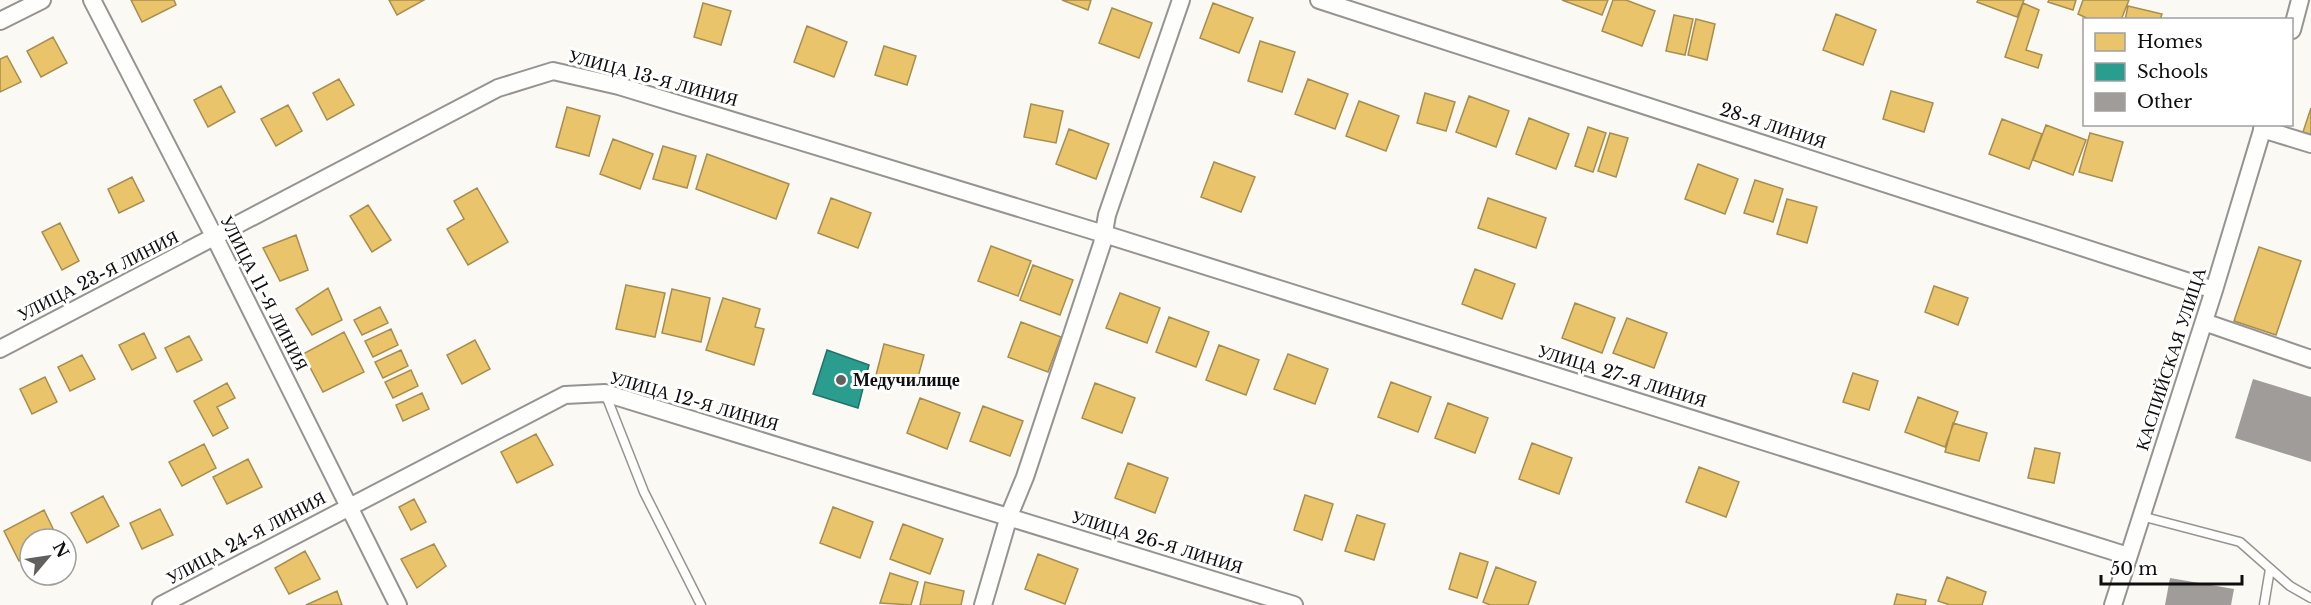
<svg xmlns="http://www.w3.org/2000/svg" width="2311" height="605" font-family="'Libre Baskerville',serif">
<style>
.homes{fill:#e9c46a;stroke:#a78d4e;stroke-width:1.5}
.schools{fill:#2a9d8f;stroke:#227268;stroke-width:1.5}
.building{fill:#9f9c99}
.lines{fill:none;stroke-linecap:round;stroke-linejoin:round}
.service-casing{stroke:#959492;stroke-width:11}
.minor-casing{stroke:#959492;stroke-width:20}
.service{stroke:#fefefd;stroke-width:8}
.minor{stroke:#fefefd;stroke-width:16}
.poi-dot{fill:#61605e;stroke:#fff;stroke-width:2}
.labels{text-anchor:middle;dominant-baseline:central;stroke-width:6;stroke-linejoin:round;paint-order:stroke}
.street-label{font-size:18px;fill:#0e0e0e;stroke:#fff}
.poi-label{font-size:18px;font-weight:bold;fill:#0e0e0e;stroke:#fff;text-anchor:start}
</style>
<rect width="100%" height="100%" fill="#fbf9f4"/>
<path class="homes" d="M131,0h43l2,5 -34,17z
M389,0h35l-27,15z
M1062,0h29l-3,10z
M1562,0h46l-6,15z
M1613,0h13l29,11 -13,35 -40,-15z
M1978,0h46l-7,17 -40,-15z
M2049,0h27l-3,10 -25,-8z
M2083,0h46l-8,20h-30l-13,-6z
M703,3l28,8 -10,34 -27,-8z
M1213,3l40,15 -14,35 -39,-15z
M2023,3l16,7 -13,40 16,5 -4,13 -33,-11z
M2128,6l34,8 -2,6h-35z
M1112,8l40,15 -13,35 -40,-15z
M1836,14l40,16 -13,35 -40,-15z
M1674,15l19,4 -8,36 -19,-4z
M1696,19l19,5 -8,36 -19,-5z
M807,26l40,16 -13,35 -40,-15z
M53,37l14,26 -26,14 -14,-26z
M1260,41l35,11 -13,40 -34,-11z
M884,46l32,10 -9,29 -32,-10z
M7,56l14,26 -21,10v-33z
M339,79l15,26 -27,15 -14,-27z
M1308,79l40,15 -13,35 -40,-15z
M221,86l14,26 -27,15 -14,-27z
M1891,91l42,12 -9,29 -41,-13z
M1425,93l30,9 -9,29 -29,-8z
M1469,96l40,15 -13,36 -40,-15z
M1359,101l40,15 -13,35 -40,-15z
M1031,104l32,7 -7,32 -32,-6z
M288,105l14,26 -26,15 -15,-27z
M567,107l33,9 -11,40 -33,-9z
M2311,108v27l-8,-3z
M1529,118l40,16 -13,35 -40,-15z
M2002,119l40,15 -13,35 -40,-15z
M2046,125l40,15 -13,35 -40,-15z
M1588,127l18,6 -13,39 -18,-6z
M1069,129l40,15 -13,35 -40,-15z
M1610,133l18,5 -12,39 -18,-6z
M2090,133l33,9 -11,39 -33,-9z
M613,139l40,15 -13,35 -40,-15z
M663,146l33,10 -9,32 -34,-9z
M707,154l82,30 -13,35 -80,-30z
M1214,162l41,15 -14,35 -40,-15z
M1698,164l40,15 -13,35 -40,-15z
M132,177l12,24 -25,12 -11,-24z
M1755,180l28,9 -10,33 -29,-9z
M477,188l31,54 -40,23 -21,-36 17,-10 -10,-18z
M831,198l40,15 -13,35 -40,-15z
M1488,198l58,20 -10,30 -58,-20z
M1787,199l30,8 -10,36 -30,-9z
M368,205l23,35 -19,12 -22,-36z
M60,223l19,38 -17,9 -20,-38z
M296,235l12,35 -28,11 -17,-33z
M991,246l40,15 -13,35 -40,-15z
M2259,247l42,14 -25,74 -42,-14z
M1033,265l40,15 -13,35 -40,-15z
M1475,269l40,15 -13,35 -40,-15z
M626,285l39,8 -10,44 -39,-8z
M1934,286l34,12 -10,27 -33,-13z
M328,288l14,32 -30,15 -16,-26z
M672,289l38,9 -9,44 -39,-9z
M1120,293l40,15 -13,35 -41,-15z
M723,298l37,11 -5,18 9,2 -10,36 -48,-15z
M1575,303l40,15 -13,35 -40,-15z
M380,307l8,16 -26,12 -8,-15z
M1169,317l40,15 -13,35 -40,-15z
M1627,318l40,15 -13,35 -41,-15z
M1021,322l40,15 -13,35 -40,-15z
M391,329l7,16 -25,12 -8,-16z
M344,332l20,40 -41,20 -20,-38z
M144,333l12,25 -24,12 -13,-25z
M189,336l13,24 -25,12 -12,-24z
M475,340l15,29 -28,15 -15,-29z
M884,344l40,11 -7,26 -20,-6 -3,9 -19,-5z
M1219,345l40,15 -13,35 -40,-15z
M401,350l7,16 -25,12 -8,-16z
M1288,354l40,15 -13,35 -41,-15z
M82,355l13,24 -25,12 -12,-24z
M411,370l7,16 -25,12 -8,-16z
M1853,373l25,8 -9,29 -26,-8z
M45,377l12,25 -25,12 -12,-25z
M1391,382l40,15 -13,35 -40,-15z
M227,383l8,15 -18,9 11,21 -15,8 -19,-35z
M1095,383l40,15 -13,35 -40,-15z
M422,393l7,16 -26,12 -7,-16z
M1918,397l40,15 -13,35 -40,-15z
M920,398l40,15 -13,36 -40,-16z
M1448,403l40,15 -13,35 -40,-15z
M983,406l40,15 -13,35 -40,-15z
M1953,423l34,10 -8,28 -34,-9z
M536,434l17,31 -36,18 -16,-31z
M1532,443l40,15 -13,36 -40,-15z
M204,444l12,24 -34,18 -13,-24z
M2035,448l25,5 -6,30 -26,-5z
M248,459l14,28 -35,17 -14,-27z
M1128,463l40,15 -13,35 -40,-15z
M1699,467l40,15 -13,35 -40,-15z
M1305,495l28,9 -11,36 -28,-10z
M103,496l16,30 -32,17 -16,-30z
M414,499l12,23 -15,8 -12,-23z
M833,507l40,15 -13,36 -40,-15z
M160,509l13,26 -31,14 -12,-26z
M44,510l14,29h-28v16l-11,6 -15,-30z
M1357,515l28,9 -11,36 -29,-9z
M903,524l40,15 -13,35 -40,-15z
M434,544l12,22 -29,22 -16,-29z
M305,551l15,28 -31,15 -14,-26z
M1460,553l28,9 -11,36 -28,-9z
M1038,554l40,15 -13,35 -40,-15z
M1496,567l40,15 -8,23h-38l-7,-3z
M890,573l28,9 -7,23 -31,-2z
M1947,577l39,15 -4,13h-32l-12,-4z
M925,582l39,9 -3,14h-41z
M337,591l5,14h-36z
M1897,594l29,6 -1,5h-31z"/>
<path class="schools" d="M827,350l42,15 -11,43 -45,-14z"/>
<path class="building" d="M2253,379l58,18v65l-76,-24z
M2170,578l64,11 -3,16h-66z"/>
<g class="lines">
<defs>
<path id="service" d="M605,393l39,99 57,113
M2141,516l99,26 50,44 21,12
M2264,605l6,-36"/>
<path id="minor" d="M92,0l123,238 183,367
M1319,0l895,290
M0,21l42,-21
M2292,30l8,-30
M2262,129l49,15
M2204,322l107,37
M0,349l498,-261 55,-17 66,15 485,148 1024,322
M161,605l404,-210 40,-2 689,212
M983,605l26,-89 16,-39 77,-233 5,-29 74,-215
M2113,605l101,-315 50,-166"/>
</defs>
<use href="#service" class="service-casing"/>
<use href="#minor" class="minor-casing"/>
<use href="#service" class="service"/>
<use href="#minor" class="minor"/>
</g>
<circle class="poi-dot" cx="841" cy="380" r="6"/>
<g class="labels">
<g class="street-label">
<text transform="translate(653 78) rotate(15)">УЛИЦА 13-Я ЛИНИЯ</text>
<text transform="translate(1773 126) rotate(18)">28-Я ЛИНИЯ</text>
<text transform="translate(98 276) rotate(-27)">УЛИЦА 23-Я ЛИНИЯ</text>
<text transform="translate(264 293) rotate(63)">УЛИЦА 11-Я ЛИНИЯ</text>
<text transform="translate(2171 359) rotate(-72)">КАСПИЙСКАЯ УЛИЦА</text>
<text transform="translate(1622 376) rotate(17)">УЛИЦА 27-Я ЛИНИЯ</text>
<text transform="translate(694 401) rotate(16)">УЛИЦА 12-Я ЛИНИЯ</text>
<text transform="translate(246 538) rotate(-28)">УЛИЦА 24-Я ЛИНИЯ</text>
<text transform="translate(1157 542) rotate(17)">УЛИЦА 26-Я ЛИНИЯ</text>
</g>
<g class="poi-label">
<text x="853" y="380">Медучилище</text>
</g>
</g>
<rect x="2083" y="18" width="210" height="108" fill="#ffffff" stroke="#9f9f9f" stroke-width="1.5"/>
<rect x="2095" y="33" width="30" height="18" fill="#e9c46a" stroke="#9f9f9f" stroke-width="1.5"/>
<text x="2137" y="48" font-size="18" fill="#0e0e0e">Homes</text>
<rect x="2095" y="63" width="30" height="18" fill="#2a9d8f" stroke="#9f9f9f" stroke-width="1.5"/>
<text x="2137" y="78" font-size="18" fill="#0e0e0e">Schools</text>
<rect x="2095" y="93" width="30" height="18" fill="#9f9c99" stroke="#9f9f9f" stroke-width="1.5"/>
<text x="2137" y="108" font-size="18" fill="#0e0e0e">Other</text>
<g transform="translate(48 557) rotate(61)"><circle r="28" fill="#ffffff" stroke="#9f9f9f" stroke-width="1.5"/>
<path d="M0-4.5L10 22L0 15L-10 22Z" fill="#61605e"/>
<text y="-9" font-size="16" font-weight="bold" text-anchor="middle" fill="#0e0e0e">N</text>
</g>
<path d="M2101 575v9h141v-9" fill="none" stroke="#0e0e0e" stroke-width="3"/>
<text x="2110" y="575" font-size="18" fill="#0e0e0e" stroke="#ffffff" stroke-width="4.5" paint-order="stroke">50 m</text>
</svg>
